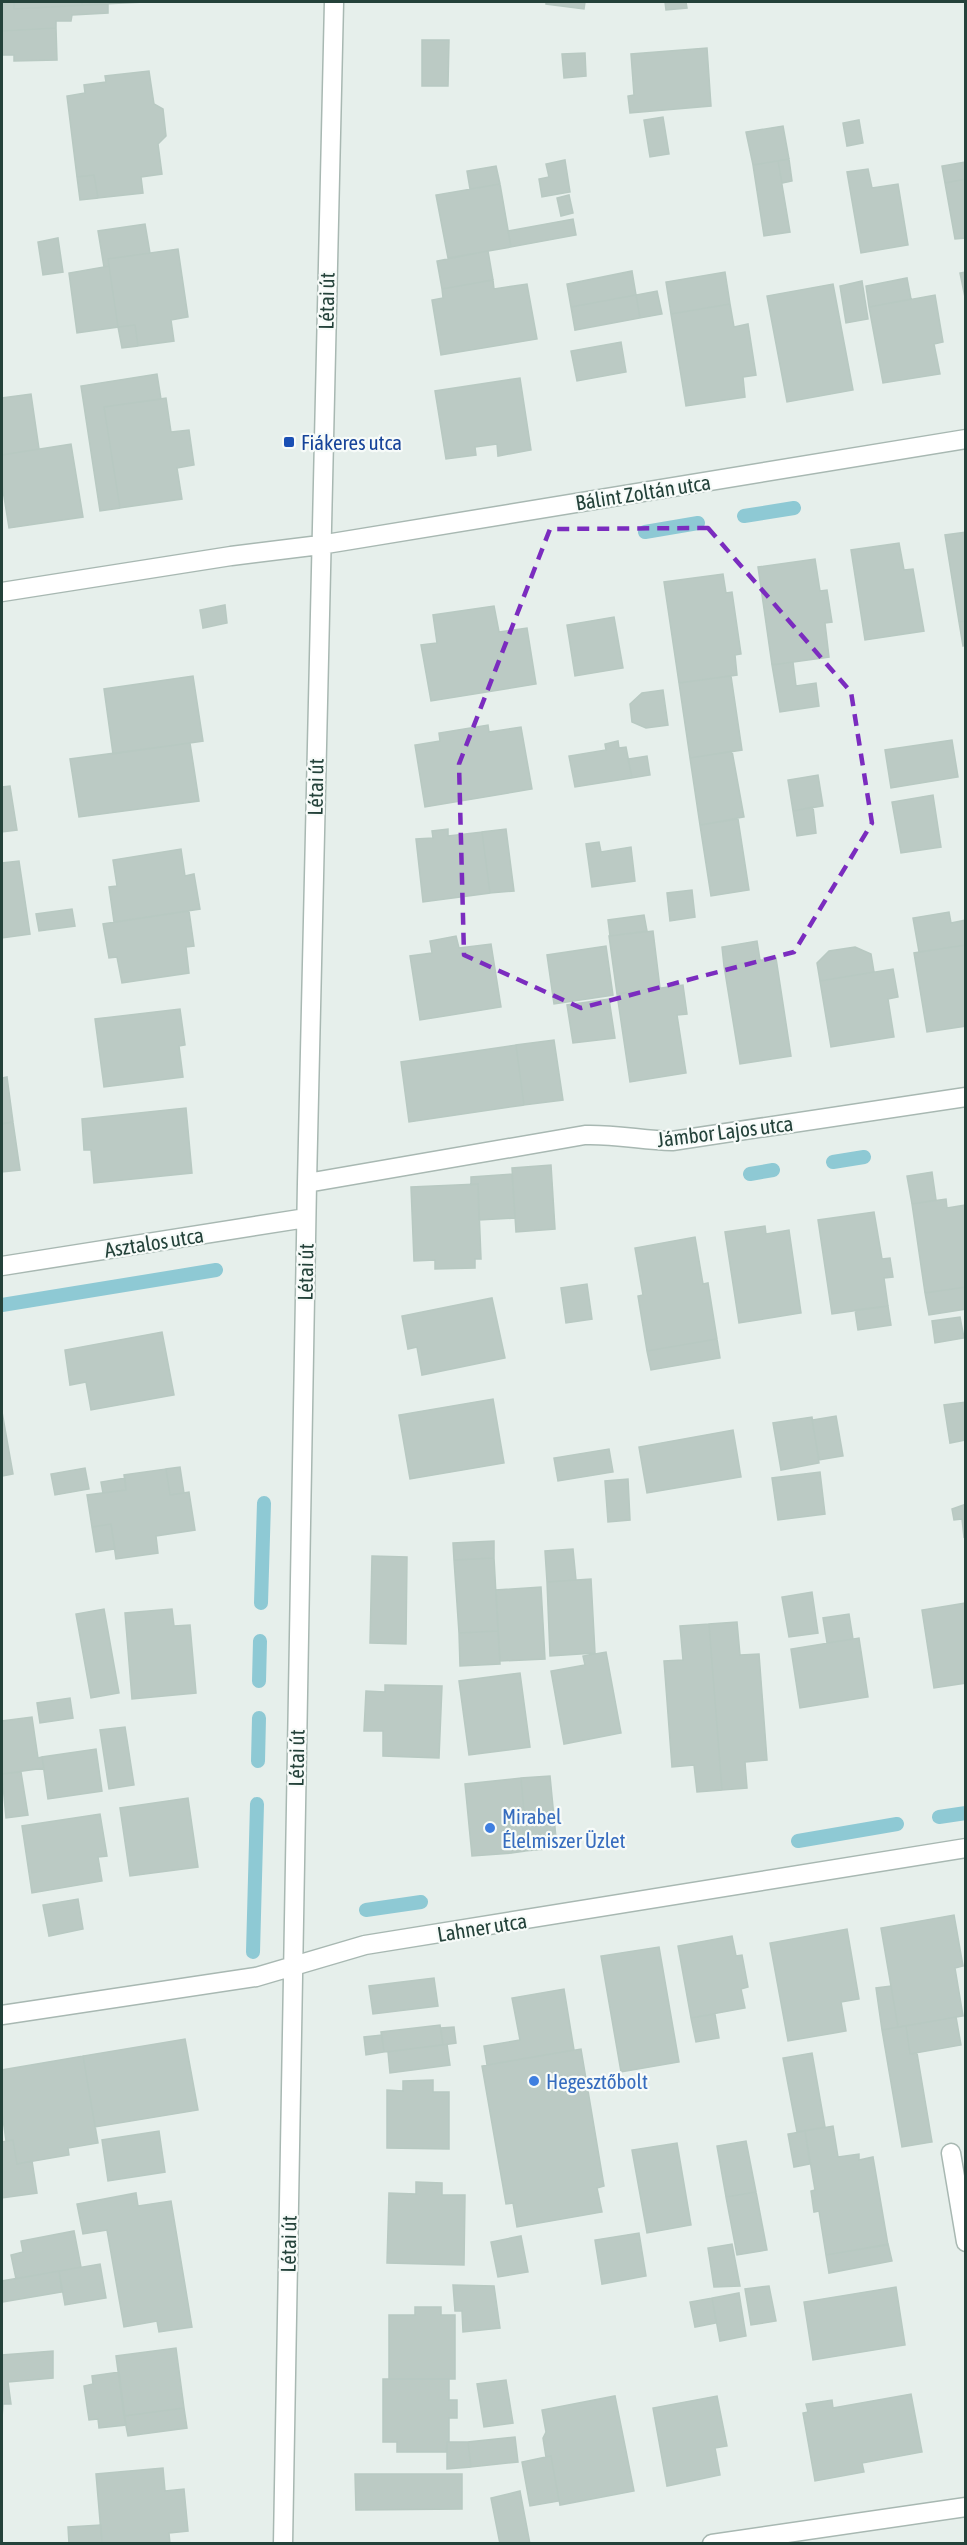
<svg xmlns="http://www.w3.org/2000/svg" width="967" height="2545" font-family="'Asap Condensed',sans-serif">
<style>
.lines{fill:none;stroke-linecap:round;stroke-linejoin:round}
.stream{stroke:#8ec9d4;stroke-width:14}
.building{fill:#bbcac4;stroke:#b8c9c2;stroke-width:1.5}
.minor-casing{stroke:#a8b8b2;stroke-width:21}
.minor{stroke:#fff;stroke-width:18}
.marked{fill:none;stroke:#7b2cbf;stroke-width:4.5;stroke-dasharray:12 8;stroke-linejoin:round}
.transit-dot{fill:#1a4fb4;stroke:#f7fbf9;stroke-width:2}
.shop-dot{fill:#3f7fe0;stroke:#f7fbf9;stroke-width:2}
.labels{text-anchor:middle;dominant-baseline:central;stroke-width:4.5;stroke-linejoin:round;paint-order:stroke}
.street-label{font-size:21px;fill:#24423a;stroke:#f7fbf9}
.transit-label{font-size:21px;fill:#164399;stroke:#f7fbf9;text-anchor:start}
.shop-label{font-size:21px;fill:#366cbe;stroke:#f7fbf9;text-anchor:start}
</style>
<rect width="100%" height="100%" fill="#e6efeb"/>
<g class="lines">
<path class="stream" d="M744,516l50,-8
M645,532l53,-9
M833,1162l31,-5
M750,1174l23,-4
M2,1305l214,-35
M261,1603l3,-100
M259,1681l1,-40
M258,1761l1,-43
M939,1817l27,-4
M798,1841l99,-17
M366,1910l55,-8
M253,1952l4,-148"/>
</g>
<path class="building" d="M2,2h12v7l94,-5v9l-36,2 -1,6h-15v7l-54,3z
M14,2h68v3l-68,4z
M82,2h63l-63,3z
M546,2h39l-1,7 -38,-5z
M665,2h21l1,6 -21,2z
M56,28l1,32 -43,1v-6h-12v-24z
M422,40h27l-1,46h-26z
M707,48l4,58 -81,7 -2,-17 6,-1 -3,-41z
M585,53l1,23 -22,2 -2,-24z
M149,71l5,33 9,5 3,27 -8,8 4,30 -21,3 2,16 -45,5 -4,-23 -17,2 -10,-81 18,-3 -1,-8 22,-3 -1,-6z
M663,117l6,37 -19,3 -6,-37z
M859,120l4,23 -16,3 -4,-23z
M783,126l6,33 -36,6 -7,-33z
M789,159l3,22 -10,2 -4,-22z
M565,160l5,32 -28,5 -3,-18 10,-2 -3,-13z
M778,161l12,71 -26,4 -11,-71z
M966,162v17l-21,4 -3,-17z
M496,166l4,18 -30,5 -3,-18z
M868,169l4,19 26,-4 10,61 -47,8 -14,-81z
M94,175l4,23 -18,2 -3,-23z
M966,179v59l-11,1 -10,-56z
M500,184l11,63 -63,11 -12,-63z
M569,195l4,18 -12,3 -4,-18z
M573,219l3,16 -65,12 -3,-16z
M145,224l5,29 -42,6 1,7 -5,1 -6,-36z
M58,238l5,34 -20,3 -5,-33z
M178,249l10,68 -17,3 3,21 -36,5 -3,-21 -17,2 -10,-68z
M488,251l5,29 -51,9 -5,-28z
M109,266l9,61 -41,6 -8,-60z
M632,271l4,24 -65,12 -4,-23z
M725,272l5,32 -59,10 -5,-32z
M966,272v30l-6,-29z
M907,278l4,21 -42,8 -3,-21z
M493,280l1,9 33,-5 10,55 -96,16 -9,-55 11,-2 -1,-9z
M862,281l6,38 -22,4 -6,-37z
M833,284l20,106 -66,12 -20,-106z
M657,291l5,23 -22,4 -4,-23z
M636,295l4,23 -65,12 -4,-23z
M935,295l8,47 -9,2 6,30 -57,9 -14,-76z
M730,304l4,23 14,-3 8,51 -13,2 2,20 -59,9 -15,-92z
M135,325l3,21 -16,2 -4,-21z
M621,342l5,30 -49,9 -6,-30z
M157,374l4,25 -57,8 16,101 -20,3 -19,-125z
M520,378l11,72 -33,6 -1,-12 -22,3 1,8 -30,4 -11,-68z
M31,394l8,55 -37,6v-57z
M166,398l5,34 18,-2 5,35 -17,3 5,31 -62,9 -16,-101z
M71,444l12,73 -74,11 -7,-44v-29z
M966,532v89l-7,1 -14,-87z
M899,543l5,27 9,-1 11,62 -59,9 -14,-90z
M815,559l5,32 7,-1 5,32 -7,1 4,34 -57,8 -14,-98z
M723,574l3,19 6,-1 9,62 -6,1 2,20 -58,8 -15,-101z
M225,605l2,18 -24,5 -3,-18z
M494,606l5,26 28,-4 9,56 -105,17 -10,-56 16,-2 -4,-28z
M614,617l9,51 -48,8 -8,-51z
M966,621v24l-3,1 -4,-24z
M793,662l3,24 20,-3 3,23 -39,6 -8,-47z
M193,676l10,65 -90,13 -9,-65z
M731,676l11,74 -52,8 -11,-75z
M663,690l5,35 -22,3 -14,-6 -2,-18 12,-11z
M488,725l1,7 32,-5 11,62 -107,18 -10,-62 25,-4 -1,-8z
M952,740l6,37 -67,11 -6,-38z
M618,741l1,7 7,-1 6,31 -57,9 -6,-31 37,-6 -1,-6z
M190,743l9,58 -120,16 -9,-58z
M732,751l12,66 -44,8 -10,-67z
M647,756l3,19 -18,3 -4,-19z
M818,775l5,31 -30,5 -5,-31z
M10,786l7,44 -15,2v-45z
M933,795l8,52 -40,6 -9,-51z
M813,807l3,26 -19,3 -4,-25z
M738,819l11,71 -38,6 -11,-71z
M448,829v7l34,-4 8,61 -67,9 -7,-63 17,-1 -1,-7z
M506,829l8,62 -24,2 -8,-61z
M599,842l2,10 30,-5 4,34 -43,6 -6,-43z
M181,849l4,27 9,-2 6,35 -86,13 -5,-35 8,-1 -4,-26z
M19,861l11,73 -28,4v-75z
M692,890l3,27 -25,4 -3,-28z
M72,909l3,17 -36,5 -3,-17z
M189,911l5,35 -8,1 3,26 -67,10 -5,-26 -8,1 -6,-34z
M949,912l2,11 15,-3v25l-47,7 -6,-34z
M644,915l3,16 -37,5 -2,-16z
M653,931l7,57 -43,6 -8,-58z
M456,936l3,12 32,-4 10,63 -81,13 -10,-64 22,-3 -2,-12z
M757,941l3,19 -36,6 -2,-19z
M966,945v81l-39,6 -13,-79z
M606,946l7,49 -59,9 -7,-49z
M855,947l16,7 3,18 -54,9 -3,-18 12,-12z
M776,958l15,98 -51,8 -16,-98z
M893,969l5,28 -10,2 6,38 -63,10 -11,-66z
M683,985l4,29 -10,1 9,58 -56,9 -13,-88z
M609,999l6,39 -42,5 -6,-38z
M180,1009l5,36 -6,1 4,31 -79,10 -9,-68z
M554,1040l9,60 -39,5 -8,-60z
M516,1045l8,60 -115,17 -8,-60z
M7,1077l6,45 -11,2v-46z
M186,1108l6,65 -98,10 -3,-33h-7l-2,-31z
M13,1122l7,48 -18,2v-48z
M551,1165l4,64 -39,3 -4,-64z
M932,1172l4,28 -24,4 -5,-28z
M512,1174l3,44 -36,2 -1,-36 -7,1v-8z
M478,1184l3,75h-6v9l-40,1v-9l-21,1 -3,-74z
M946,1199l1,9 19,-3v82l-41,6 -13,-89z
M874,1212l8,47 8,-1 3,19 -9,1 4,28 -56,8 -14,-94z
M765,1226l1,8 23,-4 12,83 -62,10 -14,-91z
M695,1237l8,47 5,-1 9,56 -70,12 -9,-55 5,-1 -8,-47z
M587,1284l5,35 -26,4 -5,-35z
M966,1287v22l-37,6 -4,-22z
M492,1298l13,60 -83,17 -5,-28 -9,2 -6,-33z
M888,1306l3,19 -33,5 -3,-20z
M960,1317l4,21 -29,5 -3,-22z
M162,1332l12,63 -83,15 -5,-28 -16,3 -5,-35z
M717,1339l3,19 -69,12 -4,-19z
M493,1399l11,64 -94,16 -11,-64z
M966,1402v38l-16,3 -6,-38z
M2,1412l11,62 -11,2z
M836,1416l7,40 -24,4 -7,-40z
M812,1417l7,46 -38,7 -8,-47z
M733,1430l8,47 -94,16 -8,-46z
M609,1449l4,23 -55,9 -4,-23z
M180,1467l4,26 -14,2 -4,-26z
M85,1468l4,21 -34,6 -4,-21z
M166,1469l4,26 19,-3 6,38 -39,6 2,17 -42,6 -5,-35 -19,3 -5,-32 39,-5 -2,-15z
M820,1472l5,42 -47,6 -6,-42z
M125,1478l1,12 -23,3 -2,-11z
M628,1479l2,41 -22,2 -3,-41z
M966,1504v32l-2,1 -2,-18 -8,1 -2,-11z
M111,1524l4,25 -19,3 -4,-25z
M494,1541v17l-40,2 -1,-17z
M573,1549l3,31 -29,2 -2,-31z
M372,1556l35,1 -1,87 -36,-1z
M494,1558l4,73 -39,2 -5,-73z
M591,1579l4,74 -45,3 -3,-74z
M541,1587l4,72 -45,2 -4,-71z
M812,1592l6,41 -29,4 -7,-40z
M966,1603v80l-32,5 -12,-78z
M104,1609l15,84 -28,5 -15,-84z
M172,1609l2,17 16,-1 6,68 -64,6 -7,-86z
M849,1614l4,25 -26,4 -4,-25z
M737,1622l3,33 19,-1 8,106 -22,2 2,26 -25,2 -13,-166z
M709,1624l13,166 -25,2 -3,-27 -22,2 -8,-106 19,-1 -3,-34z
M498,1631l2,33 -40,2 -1,-33z
M859,1638l9,59 -68,11 -9,-59z
M606,1652l15,81 -57,11 -13,-73 34,-6 -2,-9z
M520,1673l10,74 -61,8 -10,-74z
M385,1685l57,1 -3,72 -56,-2v-25h-19l2,-40 19,1z
M70,1698l3,20 -33,5 -3,-20z
M32,1717l6,41 4,-1 2,11 -42,6v-53z
M125,1727l9,58 -25,4 -9,-59z
M96,1749l6,42 -54,8 -6,-42z
M21,1772l7,43 -22,3 -4,-44z
M550,1776l7,72 -32,3 -3,-28 3,-1 -4,-44z
M521,1778l4,44 -16,2 3,29 -40,3 -7,-72z
M188,1798l10,69 -68,9 -10,-68z
M100,1814l7,42 -9,1 4,24 -70,12 -10,-67z
M522,1823l3,28 -13,2 -3,-29z
M78,1899l5,30 -34,7 -6,-31z
M954,1915l9,51 -8,2 8,48 -65,11 -17,-99z
M847,1929l12,70 -18,3 5,29 -58,10 -18,-98z
M732,1936l4,20 6,-1 6,32 -7,2 4,19 -54,10 -13,-72z
M659,1947l20,115 -58,10 -20,-116z
M434,1978l4,28 -65,8 -4,-28z
M891,1986l7,41 -16,3 -6,-42z
M564,1989l10,61 -87,15 -3,-19 36,-6 -8,-42z
M715,2014l4,24 -23,4 -5,-24z
M956,2017l5,28 -51,9 -4,-28z
M440,2025l3,20 -59,7 -3,-20z
M906,2026l4,28 7,-1 15,89 -30,5 -20,-117z
M454,2027l2,16 -13,2 -2,-17z
M382,2035l2,17 -18,3 -2,-18z
M185,2039l13,71 -103,17 -12,-71z
M447,2044l3,21 -60,8 -2,-21z
M581,2049l23,137 -7,2 5,24 -85,15 -4,-24 -7,1 -24,-138z
M812,2053l13,74 -28,5 -14,-74z
M83,2056l15,87 -30,5 1,7 -52,9 -4,-24 -7,1 -4,-29v-42z
M433,2080v12h16v57l-62,-1v-58l16,1v-10z
M833,2126l5,31 21,-3v6l14,-3 15,88 -62,10 -7,-44 -5,1 -3,-21 4,-1 -10,-59z
M159,2131l6,41 -57,9 -6,-41z
M805,2131l5,33 -16,3 -6,-33z
M13,2140l4,24 15,-3 5,32 -35,5v-56z
M746,2141l10,51 -30,5 -9,-51z
M677,2143l14,82 -44,8 -15,-83z
M416,2182l26,1v12h23l-1,70 -77,-2 2,-70 27,1z
M756,2192l11,58 -30,5 -11,-58z
M136,2193l2,13 33,-5 21,126 -33,5 -2,-11 -33,6 -17,-97 -24,4 -6,-30z
M74,2231l7,36 -65,12 -5,-24 12,-3 -2,-11z
M639,2233l7,43 -44,8 -7,-44z
M521,2236l7,36 -30,5 -7,-35z
M732,2244l8,42 -26,1 -6,-39z
M888,2244l4,17 -63,12 -3,-18z
M100,2264l6,34 -41,7 -6,-34z
M59,2271l3,21 -60,10v-21z
M453,2285l41,1 6,42 -37,4 -1,-21h-7z
M769,2286l7,35 -25,4 -6,-36z
M896,2287l9,58 -92,15 -9,-58z
M739,2293l7,43 -26,5 -8,-43z
M712,2298l4,25 -21,4 -5,-25z
M415,2307h26v8h14v64h-66v-64h26z
M176,2348l8,60 -60,8 -8,-60z
M53,2351v27l-45,4 3,22h-8l-1,14v-63z
M119,2372l7,53 -27,3 -1,-9 -9,1 -5,-34 9,-2 -1,-8z
M383,2379h66v21h8v18h-8v23l-2,1 -1,10h-49v-10h-14z
M506,2380l7,43 -29,4 -7,-43z
M911,2394l11,58 -60,11 2,9 -49,9 -12,-68 5,-1 -2,-8 26,-4 1,8z
M615,2396l19,95 -74,14 -9,-49 -5,1 -3,-19 3,-6 -4,-22z
M717,2396l10,50 -12,2 5,27 -53,11 -14,-78z
M184,2408l3,20 -59,8 -4,-20z
M515,2437l3,25 -47,5 -3,-25z
M447,2442h21l3,25 -24,2z
M551,2456l8,45 -29,5 -8,-44z
M163,2468l2,23 19,-2 4,42 -19,2 1,11h-68l-6,-70z
M355,2474h107v35l-106,1z
M520,2491l10,53h-30l-9,-46z
M101,2525l1,19h-33l-1,-17z"/>
<g class="lines">
<defs>
<path id="minor" d="M2,592l229,-36 89,-11 646,-106
M307,1183l278,-48c29,-1 57,5 87,6l294,-44
M2,1266l304,-48
M2,2015l254,-38 109,-32 601,-97
M951,2153l15,89
M283,2544l24,-1361 27,-1181
M712,2544l254,-37"/>
</defs>
<use href="#minor" class="minor-casing"/>
<use href="#minor" class="minor"/>
</g>
<path class="marked" d="M708,528l143,164 21,131 -78,129 -213,56 -117,-53 -5,-191 91,-235z"/>
<rect class="transit-dot" x="283" y="436" width="12" height="12" rx="3"/>
<g class="shop-dot">
<circle cx="490" cy="1828" r="6"/>
<circle cx="534" cy="2081" r="6"/>
</g>
<g class="labels">
<g class="street-label">
<text transform="translate(326 301) rotate(-89)">Létai út</text>
<text transform="translate(643 492) rotate(-9)">Bálint Zoltán utca</text>
<text transform="translate(315 787) rotate(-89)">Létai út</text>
<text transform="translate(725 1131) rotate(-7)">Jámbor Lajos utca</text>
<text transform="translate(154 1242) rotate(-9)">Asztalos utca</text>
<text transform="translate(305 1272) rotate(-89)">Létai út</text>
<text transform="translate(296 1758) rotate(-89)">Létai út</text>
<text transform="translate(482 1927) rotate(-9)">Lahner utca</text>
<text transform="translate(288 2244) rotate(-89)">Létai út</text>
</g>
<g class="transit-label">
<text x="301" y="442">Fiákeres utca</text>
</g>
<g class="shop-label">
<text x="502" y="1816">Mirabel<tspan x="502" dy="24">Élelmiszer Üzlet</tspan></text>
<text x="546" y="2081">Hegesztőbolt</text>
</g>
</g>
<rect width="967" height="2545" fill="none" stroke="#24423a" stroke-width="6"/>
</svg>
